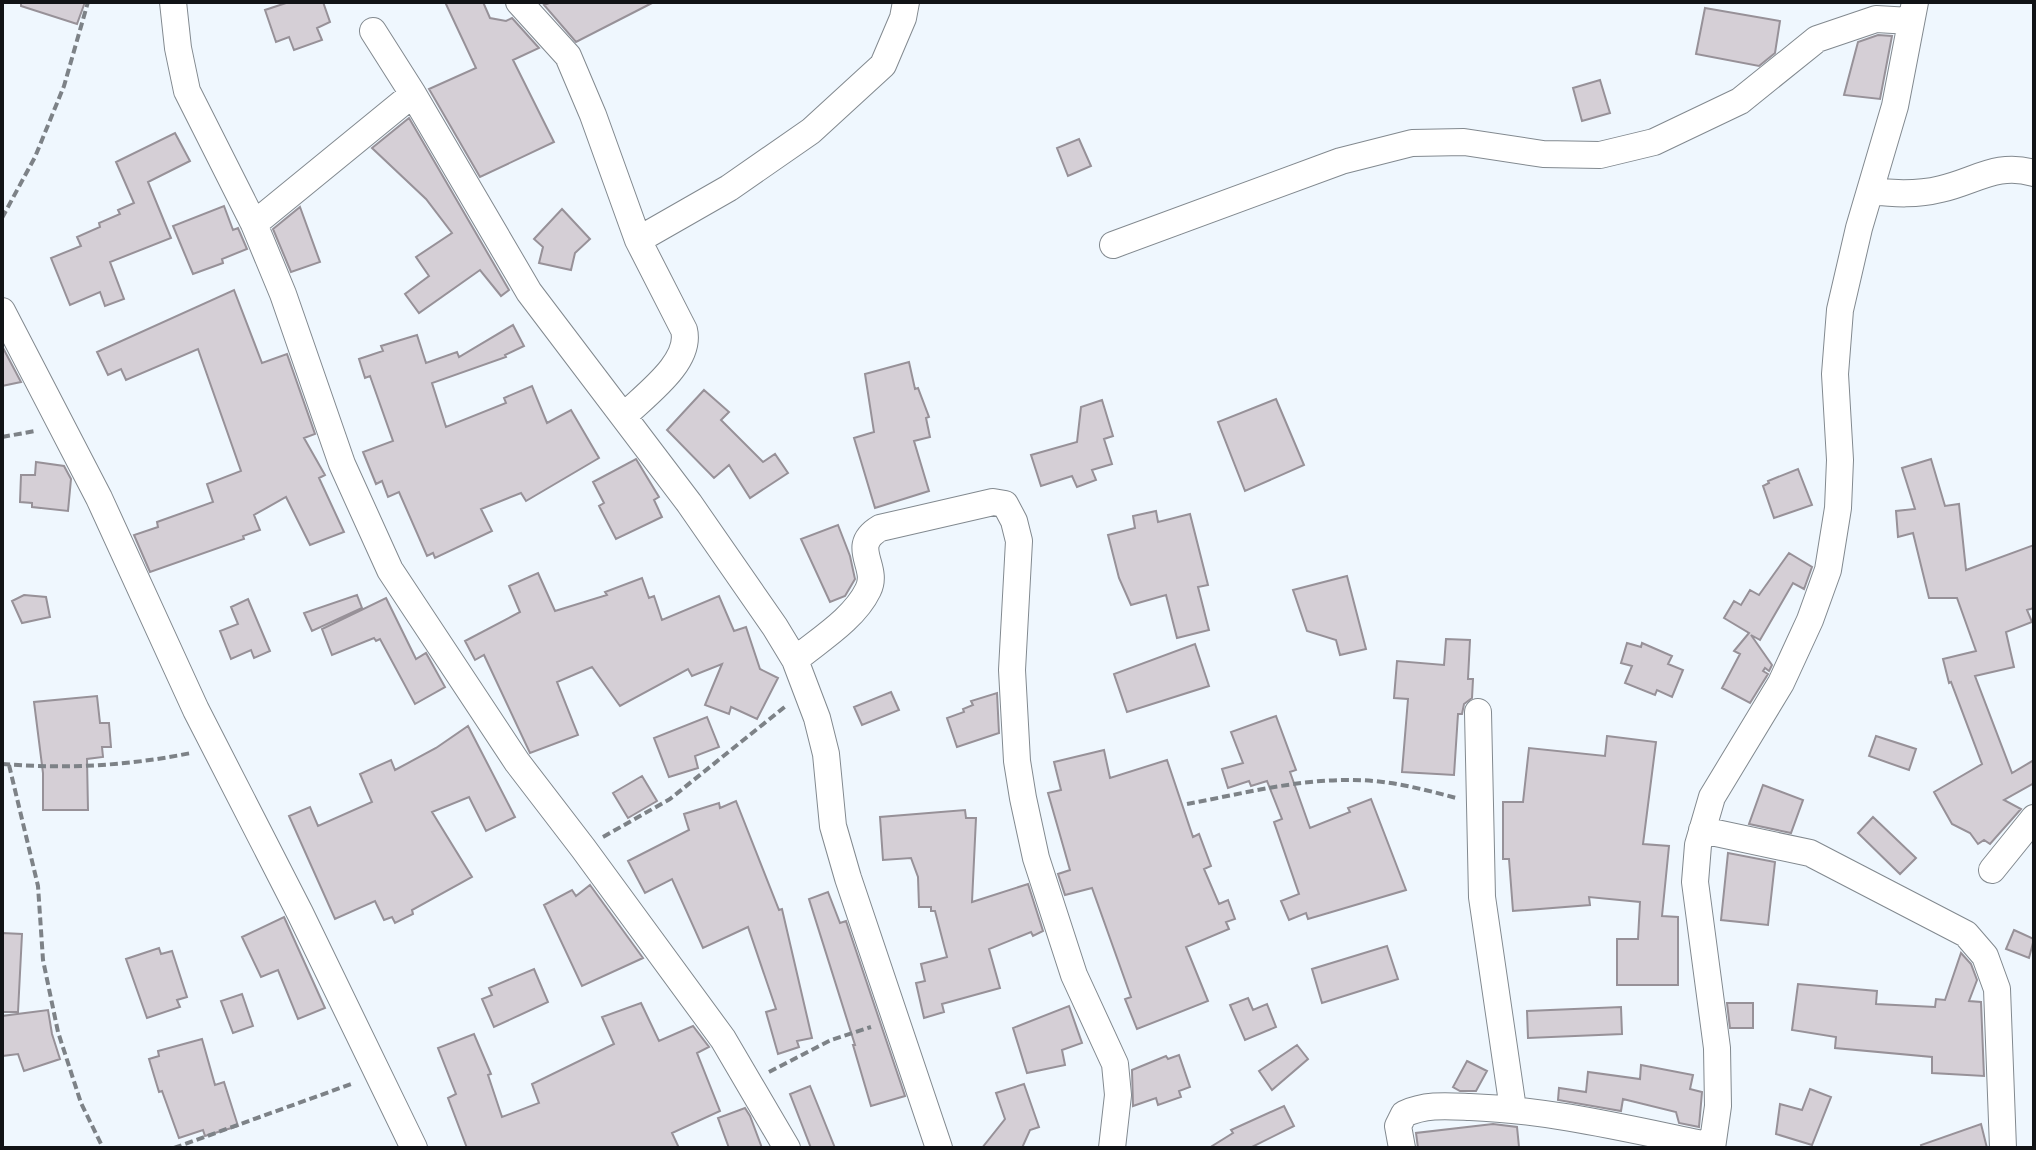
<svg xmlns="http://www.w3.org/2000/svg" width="2036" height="1150" font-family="Cabin,sans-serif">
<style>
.building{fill:#d5cfd6;stroke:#979198;stroke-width:2}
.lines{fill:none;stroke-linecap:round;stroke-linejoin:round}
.minor-casing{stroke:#82898f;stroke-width:28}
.path{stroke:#7d8287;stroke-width:4;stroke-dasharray:8 4;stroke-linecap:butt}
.minor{stroke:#fff;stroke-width:26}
</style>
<rect width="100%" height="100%" fill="#eff7fe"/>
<path class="building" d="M21,2h64l-8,22 -56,-18z
M289,2h34l7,20 -13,6 5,12 -28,10 -5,-13 -13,5 -11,-32z
M445,2h38l7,16 16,3 6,-3 27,30 -26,12 41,82 -74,35 -51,-88 47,-21z
M552,2h102l-78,40 -32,-37z
M1705,8l75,13 -5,32 -16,13 -63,-12z
M1878,35l14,1 -12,63 -36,-4 14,-53z
M1600,80l10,33 -28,8 -9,-33z
M409,118l100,172 -8,6 -21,-26 -61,43 -14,-19 24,-18 -13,-19 36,-24 -26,-34 -54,-51z
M175,133l15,28 -42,21 23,56 -61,24 14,37 -19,7 -5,-14 -30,13 -19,-47 30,-12 -4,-9 23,-10 -1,-4 21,-9 -2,-4 16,-7 -18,-41z
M1079,139l12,27 -23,10 -11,-28z
M224,206l9,24 5,-2 9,21 -25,10 1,4 -30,11 -20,-48z
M300,207l20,55 -29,10 -18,-43z
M562,209l28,30 -15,14 -4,17 -32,-7 4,-16 -9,-8z
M234,290l28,73 25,-9 28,80 -11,4 21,37 -6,3 25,54 -34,13 -24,-48 -32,18 6,15 -17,6 1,3 -94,33 -16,-37 24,-8 -1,-5 56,-20 -6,-18 34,-13 -43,-122 -72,31 -5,-11 -13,6 -11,-23z
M513,325l11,21 -19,9 1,2 -74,26 14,44 60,-24 -2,-5 28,-12 15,37 24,-13 28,48 -73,43 -5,-8 -40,16 11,22 -57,27 -2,-5 -6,3 -28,-64 -11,5 -6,-16 -6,3 -13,-32 30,-11 -23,-65 -5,2 -6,-19 24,-8 -2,-5 36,-11 9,28 31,-11 2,5z
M2,346l19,36 -19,4z
M909,362l6,27 3,-1 11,29 -3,1 4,19 -16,4 15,50 -54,17 -21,-70 20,-6 -9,-58z
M704,390l25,22 -8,8 42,42 12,-8 13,19 -38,25 -21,-33 -15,13 -47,-48z
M1276,399l28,66 -59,26 -27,-69z
M1102,400l11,36 -9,3 8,25 -20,6 4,10 -19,7 -5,-11 -31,10 -10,-31 46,-13 4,-35z
M636,459l23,38 -5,3 8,17 -46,22 -17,-33 5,-3 -11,-21z
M1931,459l14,47 14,-2 7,66 68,-25v63l-7,2 5,12 -26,10 8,35 -39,9 37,97 22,-13v23l-30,17 17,9 -31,35 -6,-4 -6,4 -8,-11 -18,-9 -18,-32 48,-28 -31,-82 -2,1 -6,-24 33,-8 -19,-53h-28l-16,-65 -15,4 -2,-26 19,-2 -13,-41z
M36,462l28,4 7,13 -3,32 -36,-4v-4l-12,-1 1,-27h14z
M1798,469l14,36 -38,13 -11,-32 6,-3 -1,-2z
M1156,511l2,11 32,-8 18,71 -10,2 11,43 -32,8 -11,-43 -35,10 -12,-27 -11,-43 27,-7 -2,-12z
M838,525l12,31 5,23 -10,17 -15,6 -29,-63z
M1789,553l23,14 -8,22 -11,-6 -33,57 -9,-5 21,30 -3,6 -4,-3 -2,3 5,3 -18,29 -28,-15 18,-34 -6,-3 15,-18 -25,-15 10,-17 7,4 9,-15 9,5z
M538,573l17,38 52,-16 -2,-3 37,-14 7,20 5,-2 8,24 57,-24 15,35 12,-4 14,42 18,9 -21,41 -26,-12 -2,7 -24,-9 17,-41 -30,12 -4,-7 -68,37 -28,-39 -35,15 21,53 -48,18 -46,-98 -9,5 -10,-19 55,-29 -11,-26z
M1347,576l19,73 -26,6 -4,-15 -29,-9 -14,-41z
M24,595l22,2 4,20 -28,6 -10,-22z
M357,595l5,13 -50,23 -8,-18z
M386,598l30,61 10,-6 19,34 -30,17 -35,-65 -4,2 -2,-3 -42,17 -10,-26z
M248,599l22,52 -16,7 -3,-8 -20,9 -11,-28 18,-7 -7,-17z
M1446,639l24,1 -2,39h5l-1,19 -8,6 -2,10h-4l-4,61 -52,-3 6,-73 -14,-1 3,-37 47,4z
M1627,643l14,4 1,-4 30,13 -4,8 15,6 -11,27 -15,-7 -2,5 -30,-12 7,-17 -11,-3z
M1195,644l14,42 -82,26 -13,-38z
M891,692l8,18 -37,15 -8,-18z
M997,693l2,40 -42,14 -10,-29 17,-6 -1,-3 10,-4 -2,-4z
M97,696l3,27h9l2,24h-9l1,10 -16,2 1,51h-45v-37l-9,-71z
M1276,716l20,54 -6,2 20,56 40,-16 -2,-4 23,-9 35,91 -98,29 -2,-6 -17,7 -8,-19 18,-7 -25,-72 8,-3 -15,-38 -16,5 -2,-5 -21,7 -6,-19 21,-6 -12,-31z
M707,717l12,30 -24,9 3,12 -29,9 -15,-39z
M468,726l47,91 -29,14 -17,-34 -37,15 40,65 -60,33 1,4 -18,9 -3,-6 -8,3 -9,-19 -40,18 -46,-103 21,-9 8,19 54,-24 -12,-28 31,-14 4,10 41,-22z
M1607,736l49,6 -13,102 26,2 -7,70 16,1v68h-61v-46h21l2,-37 -51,-5 1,8 -77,6 -4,-52h-6v-57h20l6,-54 76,8z
M1876,736l40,13 -7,21 -40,-14z
M1104,750l6,28 57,-18 26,77 6,-3 12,32 -7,3 15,35 9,-4 7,19 -9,3 3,7 -43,18 22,54 -71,28 -12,-30 6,-2 -39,-109 -27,7 -7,-21 12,-4 -22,-77 13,-3 -7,-28z
M642,776l15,25 -29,17 -15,-25z
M1763,785l40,15 -12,33 -42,-9z
M736,801l43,109 3,-1 30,129 -15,3 2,6 -21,7 -12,-42 10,-3 -28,-82 -45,21 -31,-69 -27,14 -17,-32 61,-31 -5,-16 35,-11 1,5z
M965,810l1,8h10l-4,84 56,-18 15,47 -10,5 -2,-4 -42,17 11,39 -58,16 2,8 -20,6 -8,-35 9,-2 -4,-17 26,-7 -12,-46h-4v-4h-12l-1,-30 -7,-19 -28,2 -3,-43z
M1873,817l43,41 -16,16 -42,-41z
M1728,853l47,9 -7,63 -47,-5z
M590,885l53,73 -61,28 -38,-81 28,-15 4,6z
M828,892l12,31 6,-2 59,175 -34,10 -18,-61h2l-46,-146z
M284,917l41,91 -27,11 -20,-49 -17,7 -19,-40z
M2014,930l20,9 -5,19 -23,-9z
M2,933l20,1 -4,78h-16z
M1387,946l11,33 -76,24 -10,-34z
M159,948l2,6 11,-3 15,46 -10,3 3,7 -33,11 -21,-59z
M1961,953l10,11 6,16 -8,21 12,1 3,74 -52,-3v-16l-97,-9 1,-11 -44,-7 6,-46 79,7 -1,13 59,3 1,-8 9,1z
M534,969l14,33 -54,25 -12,-28 10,-4 -3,-7z
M242,994l11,32 -20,7 -12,-32z
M1248,998l5,12 14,-6 9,23 -31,13 -15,-35z
M641,1003l18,38 34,-15 16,21 -12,6 23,58 -48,22 7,15h-212l-19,-50 8,-4 -18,-46 36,-14 17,40 -3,1 14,42 37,-14 -7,-19 82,-40 -12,-27z
M1727,1003h26v25h-23z
M1069,1006l13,37 -20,7 3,15 -38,8 -14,-45z
M1621,1007l1,27 -94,4 -1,-27z
M48,1010l4,24 8,25 -36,12 -6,-17 -16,2v-40z
M202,1039l13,46 9,-3 14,44 -33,10 -2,-6 -24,8 -17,-47 -3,1 -10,-33 10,-3 -1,-5z
M1297,1045l11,14 -36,31 -13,-19z
M1179,1055l11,32 -11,4 2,6 -23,8 -2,-7 -23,8 -1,-36 34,-14 2,3z
M1467,1061l20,10 -11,20h-16l-7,-4z
M1641,1065l52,10 -3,14 12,3 -3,35 -20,-4 -3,-11 -53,-13 -2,12 -63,-11 1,-12 27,4 2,-20 52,7z
M1024,1084l15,43 -9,3 -8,18h-40l23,-29 -9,-26z
M810,1086l25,62h-24l-21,-54z
M1810,1089l21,8 -19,48 -36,-11 4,-30 22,6z
M1284,1106l10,20 -44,22h-41l24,-15 -2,-3z
M745,1108l5,8 12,32h-33l-11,-30z
M1493,1124l24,3 2,20 -101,1 -2,-15z
M1981,1124l6,24h-65l-1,-3z"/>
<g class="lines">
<defs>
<path id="minor" d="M173,2l5,46 9,43 67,133 29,70 59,170 48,106 127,192 66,86 140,191 64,109
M519,2l49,54 25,59 45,125 46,90c8,32 -39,65 -60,86
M373,31l40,63 116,198 160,211 86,124 20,33 22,58 9,36 7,72 15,52 91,270
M1871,191c24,3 46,4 70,-2 35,-8 56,-27 93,-16
M254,224l159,-130
M638,240l91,-52 82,-57 72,-66 20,-47 3,-16
M1113,245l228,-84 71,-18 52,-1 79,12 57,1 54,-13 86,-41 77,-62 59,-20 35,2
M2,311l97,187 97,212 104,203 114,235
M795,660c24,-20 59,-41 73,-70 12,-24 -20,-43 12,-62l113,-26 12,2 9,17 5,20 -7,129 5,91 6,37 13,60 38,117 41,89 3,31 -6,53
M1478,712l4,185 31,212
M1702,830l108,23 156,81 19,22 12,33 6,159
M1992,870l42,-52
M1402,1148l-4,-22 6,-12c22,-10 43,-8 66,-7 82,3 162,23 242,39
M1712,1148l6,-42 -1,-58 -22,-166 3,-37 14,-48 69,-114 29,-63 18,-50 10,-62 2,-48 -5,-86 5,-64 19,-82 36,-122 20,-104"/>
</defs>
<use href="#minor" class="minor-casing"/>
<path class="path" d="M2,218l33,-61 29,-71 24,-84
M2,437l33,-6
M2,764c66,5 124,2 189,-11
M9,765l29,121 5,74 15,72 23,71 22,45
M1187,804c54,-10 110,-25 166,-24 35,0 70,9 103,18
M603,837l67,-38 117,-94
M769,1072l62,-32 40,-13
M174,1148l180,-65"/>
<use href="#minor" class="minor"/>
</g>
<rect width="2036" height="1150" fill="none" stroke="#111316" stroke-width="8"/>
</svg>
